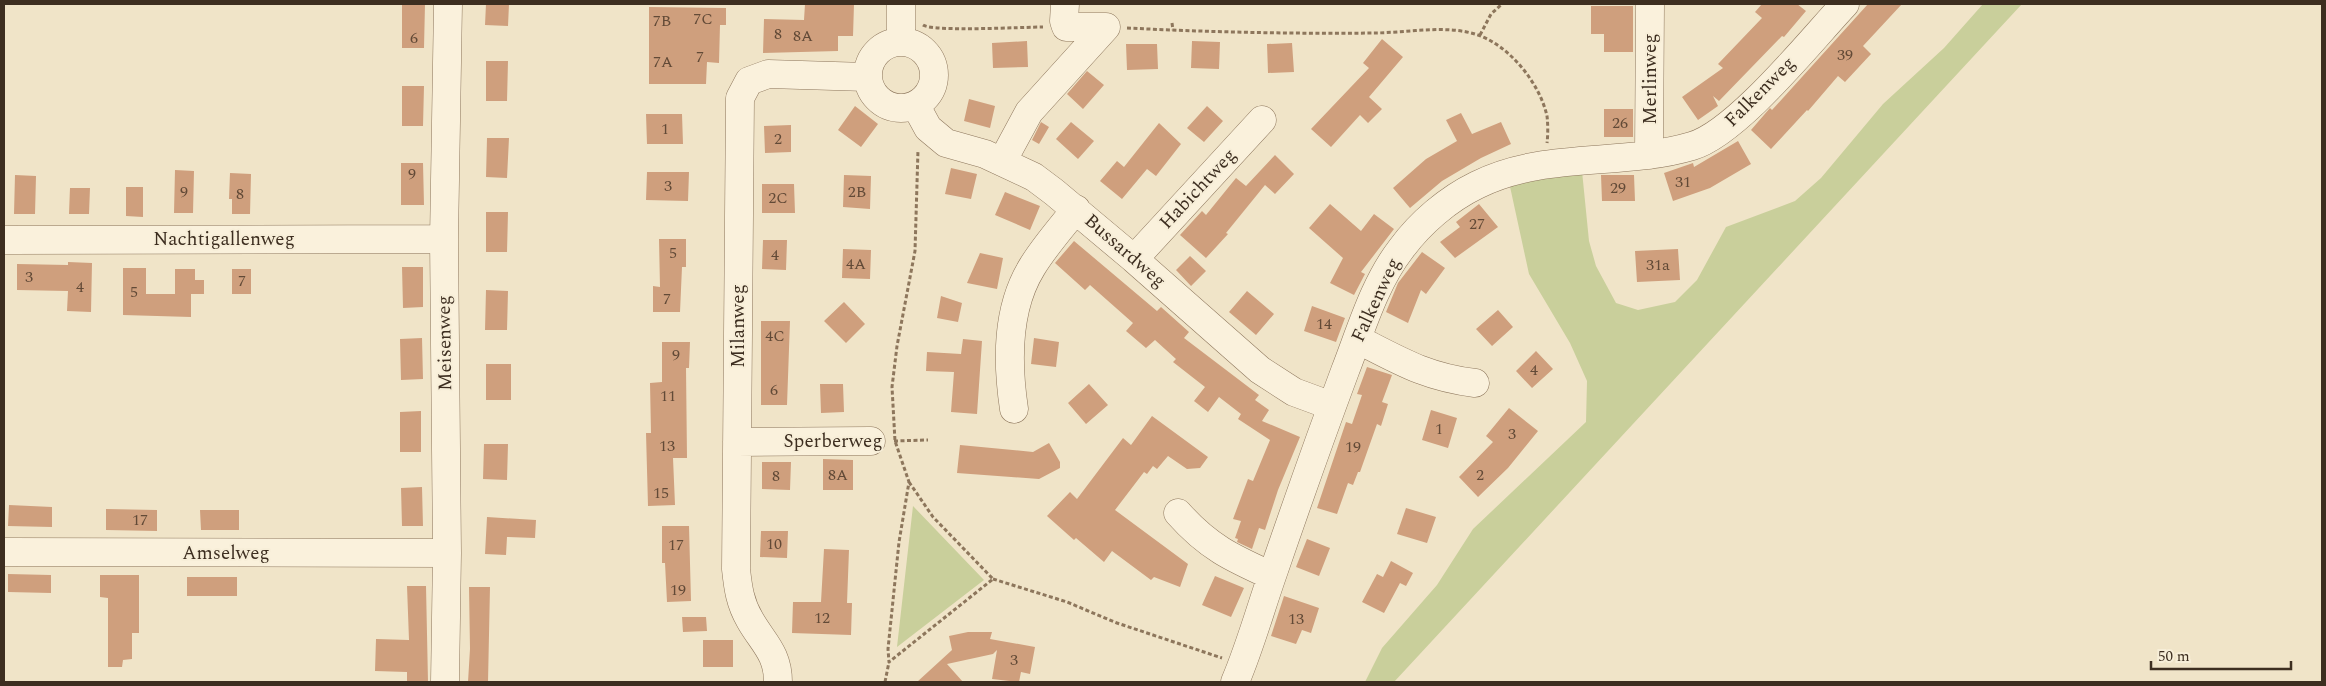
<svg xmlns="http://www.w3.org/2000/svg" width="2326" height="686" font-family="Spectral,serif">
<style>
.green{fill:#c9cf9b}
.building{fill:#cf9f7d}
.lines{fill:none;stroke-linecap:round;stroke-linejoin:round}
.minor-casing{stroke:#8d765c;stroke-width:29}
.path{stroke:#8d765c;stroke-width:3;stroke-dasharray:4 2.5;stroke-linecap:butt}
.minor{stroke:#faf1dc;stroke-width:28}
.labels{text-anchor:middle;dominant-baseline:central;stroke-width:4;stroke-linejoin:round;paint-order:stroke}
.number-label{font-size:16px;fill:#624a37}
.street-label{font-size:19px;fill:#3d2e20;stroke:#f7eed8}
</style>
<rect width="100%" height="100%" fill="#f0e4c8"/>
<path class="green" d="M1983,4h39l-628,678h-29l17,-34 55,-63 36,-56 113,-107 1,-41 -17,-38 -41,-69 -20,-92 73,-11 7,70 7,25 20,37 22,7 37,-8 22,-22 29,-53 69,-26 26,-23 62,-74 61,-56z
M913,506l71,74 -87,67z"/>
<path class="building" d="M402,4h23l-1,44h-22z
M486,4h23l-1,22 -23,-1z
M805,4h49l-1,32h-15v15l-75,2 1,-34 40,1z
M1762,4h35l9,7 -22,26 -2,-1 -63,65 -6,-5 5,10 -20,14 -16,-23 41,-29 -5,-4 44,-46 -7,-6z
M1868,4h34l-39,42 8,8 -26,28 -7,-6 -30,35 -1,-1 -36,39 -20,-19 19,-22 2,2z
M1591,6h42v46h-29v-18h-13z
M649,7l77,1v17h-6l-1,38 -12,-1 -1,22h-57z
M1382,39l21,18 -34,40 13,12 -14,14 -8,-8 -29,32 -20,-18 58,-61 -6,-5z
M1027,41l1,26 -35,1 -1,-25z
M1192,41l28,1 -1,27 -28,-1z
M1292,43l2,29 -26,1 -1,-29z
M1126,44h31l1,25 -31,1z
M486,61h22l-1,40h-21z
M1087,71l17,14 -21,24 -16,-15z
M402,86h22l-1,40h-21z
M969,99l26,7 -5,22 -26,-7z
M855,106l23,18 -17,23 -23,-17z
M1207,106l16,15 -19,21 -17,-14z
M1604,109h29v28h-29z
M1461,113l11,21 29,-12 10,22 -30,14 -39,23 -32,27 -17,-20 33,-29 31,-18 -11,-21z
M646,114h36l1,30h-36z
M1041,122l8,5 -10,17 -7,-4z
M1071,122l23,19 -16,18 -22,-20z
M1159,123l22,21 -25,32 -9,-7 -25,30 -22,-18 17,-20 7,6z
M791,125v27l-26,1 -1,-27z
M487,138h22l-2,40 -21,-1z
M1738,141l13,23 -41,24 -37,13 -9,-28 29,-10 1,4z
M1275,155l19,19 -19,20 -10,-9 -39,48 2,1 -22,24 -26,-23 22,-24 4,4 30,-37 10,8z
M401,163h22l1,42h-23z
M951,168l26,6 -6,25 -26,-5z
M175,170l19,1 -1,42h-19z
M647,172h42l-1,29 -42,-1z
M230,173l21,1 -1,40h-18v-15h-3z
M15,175l21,1 -1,38h-21z
M844,175l27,1 -1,33 -27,-2z
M1601,175h33l1,26h-33z
M762,184h32l1,29h-33z
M126,187h17v30l-17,-1z
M70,188h20l-1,26h-20z
M1005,192l35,14 -10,24 -35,-15z
M1330,204l31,27 13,-17 20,15 -33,43 4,2 -11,21 -24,-12 13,-25 -34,-30z
M1479,204l19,23 -43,31 -15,-16 20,-15 -4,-5z
M486,212h22l-1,40h-21z
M659,239h27v28h-4l-2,45h-27v-26l7,1z
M763,240h24l-1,30 -24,-1z
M1074,241l83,70 4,-4 28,25 -5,6 75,57 -4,5 14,10 -7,11 38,16 -22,53 -13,40 -6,-2 -7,21 -15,-7 1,-3 -3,-1 6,-17 -8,-2 15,-40 5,2 17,-41 -32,-21 3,-5 -22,-17 -11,15 -14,-11 11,-14 -32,-25 3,-3 -21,-19 -9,8 -20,-17 7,-8 -43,-38 -5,5 -30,-27z
M843,249l28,1 -1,29 -28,-1z
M1678,249l2,31 -43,2 -2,-31z
M1422,252l23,16 -19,26 -5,-4 -13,33 -22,-11 12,-29z
M980,253l23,5 -6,31 -30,-6z
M1190,256l16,15 -15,15 -15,-16z
M68,262l24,1 -1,49 -24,-1 1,-20 -51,-1v-26l51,1z
M402,267h21v40l-20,1z
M123,268h23v26h29v-25h20v11h9v14h-13v23l-68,-2z
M232,269h19v25h-19z
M486,290l22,1 -1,39h-22z
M1247,291l27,23 -18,21 -27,-23z
M941,296l21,7 -4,19 -21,-4z
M844,302l21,22 -19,19 -22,-22z
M1312,306l33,12 -9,24 -32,-11z
M1498,310l15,17 -21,19 -16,-17z
M761,321h29l-3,84h-26z
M422,338l1,41 -22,1 -1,-41z
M1034,338l25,4 -3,25 -25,-3z
M963,339l19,2 -5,73 -26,-2 3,-40 -28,-1 1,-19 34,2z
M662,342h28l-1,26h-3l1,90h-14l2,47 -27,1 -2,-73h5l-1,-50 12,-1z
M1536,351l17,18 -21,19 -16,-17z
M486,364h25v36h-25z
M1367,367l25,8 -10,27 6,2 -7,22 -4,-2 -17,48h-2l-5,13 -5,-2 -11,31 -20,-6 29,-86 6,2 10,-29 -5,-1z
M820,384h23l1,28 -23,1z
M1089,384l19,21 -22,19 -18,-21z
M1509,408l29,23 -30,37 -30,29 -19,-20 34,-35 -7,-6z
M1431,410l26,8 -9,30 -26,-8z
M421,411v41h-21v-40z
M1152,416l56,41 -8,11 -13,1 -19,-13 -11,13 -4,-3 -6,8 -3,-2 -29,38 73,54 -8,23 -26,-10 -3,3 -39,-29 -8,11 -28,-24 -2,2 -27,-24 23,-24 7,7 46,-61 8,7z
M1049,443l11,19v6l-21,11 -82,-6 3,-28 73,7z
M484,444h24l-1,36 -24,-1z
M823,459l30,1v30h-30z
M762,462h29l-1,28 -28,-1z
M422,487l1,39h-21l-1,-38z
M9,505l43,2v20l-44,-1z
M1406,508l30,9 -9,26 -30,-9z
M106,509l51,1v21l-51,-1z
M200,510h39v20h-38z
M487,517l49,3 -1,18 -28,-1 -1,18 -21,-1z
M662,526h27l2,75 -24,1 -2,-39h-3z
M761,531h27l-1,27 -27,-1z
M1307,539l23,9 -11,28 -23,-9z
M824,549l25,1 -2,53h5l-1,32 -59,-2 1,-31h28z
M1391,561l22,12 -7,13 -6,-3 -16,30 -22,-11 15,-28 6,3z
M8,574l43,1v18l-43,-1z
M100,575h39v58h-7v26l-9,1 -1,7h-14v-69l-8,-1z
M1215,576l29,12 -13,29 -29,-12z
M187,577h50v19h-50z
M407,586h19l2,96h-21v-10l-32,-1 1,-32 33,1z
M469,587h21l-2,95h-20l2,-33z
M1284,596l35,12 -8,25 -9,-3 -6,14 -25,-8z
M682,617h24l1,14 -24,1z
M968,632h24l-2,7 45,8 -5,27 -9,-2 -2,10 -27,-3 5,-29 -4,4 -46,10 16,18h-46l35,-32 -3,-14z
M703,640h30v27h-30z"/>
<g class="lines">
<defs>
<path id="minor" d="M901,4v38
M1065,4l-1,17 2,6h40
M868 75a33 33 0 1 1 66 0a33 33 0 1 1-66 0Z
M916,106l12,22 18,15 39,11 49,23 20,15 80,67 126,111 34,22 38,14
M1649,155l1,-151
M1002,162l27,-50 77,-85
M4,240l440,-1
M1134,259l128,-139
M1357,339c43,22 69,38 118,44
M1014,409c-7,-47 -8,-100 18,-142 12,-20 29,-39 44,-58
M737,442l134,-1
M1178,513c30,34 54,45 94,63
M4,552l443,1
M445,682l2,-129 -3,-314 4,-235
M778,682c0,-29 -15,-39 -28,-62 -10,-17 -12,-32 -14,-51l4,-471 9,-17 19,-7 99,3
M1235,682c15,-35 25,-72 38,-109 23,-67 47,-135 72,-202 16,-41 29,-87 56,-122 19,-26 47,-50 76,-64 68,-34 144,-18 215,-39 45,-13 119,-106 153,-142"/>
</defs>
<use href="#minor" class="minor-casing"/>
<path class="path" d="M1172,23l1,7
M923,25c10,7 101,2 120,2
M1127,28c81,4 164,6 246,5 34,0 73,-9 105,2 32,11 62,49 69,81 1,8 1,19 0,27
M1480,35l11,-21 11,-10
M894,441l34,-1
M909,482l24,35 60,62 -104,83 -1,-13 11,-107 10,-60 -14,-41 -3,-54 5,-41 18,-95 3,-101
M993,579l74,23 50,21 105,35
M885,682l4,-20"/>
<use href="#minor" class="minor"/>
</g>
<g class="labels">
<g class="number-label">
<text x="703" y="19">7C</text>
<text x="662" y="21">7B</text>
<text x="778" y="34">8</text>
<text x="803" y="36">8A</text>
<text x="414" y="38">6</text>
<text x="1845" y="55">39</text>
<text x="700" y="57">7</text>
<text x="663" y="62">7A</text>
<text x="1620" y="123">26</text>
<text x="665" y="129">1</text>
<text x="778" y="139">2</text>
<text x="412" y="174">9</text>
<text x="1683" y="182">31</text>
<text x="668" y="186">3</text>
<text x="1618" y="188">29</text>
<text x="184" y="192">9</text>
<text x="857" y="192">2B</text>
<text x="240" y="194">8</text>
<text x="778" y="198">2C</text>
<text x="1477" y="224">27</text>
<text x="673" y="253">5</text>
<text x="775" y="255">4</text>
<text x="856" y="264">4A</text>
<text x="1658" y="265">31a</text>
<text x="29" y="277">3</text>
<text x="242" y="281">7</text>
<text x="80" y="287">4</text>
<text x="134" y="292">5</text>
<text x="667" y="299">7</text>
<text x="1324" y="324">14</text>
<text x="775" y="336">4C</text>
<text x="676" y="355">9</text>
<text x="1534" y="370">4</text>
<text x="774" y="390">6</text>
<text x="668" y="396">11</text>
<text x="1439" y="429">1</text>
<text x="1512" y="434">3</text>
<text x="667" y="446">13</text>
<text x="1353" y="447">19</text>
<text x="838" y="475">8A</text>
<text x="1480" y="475">2</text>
<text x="776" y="476">8</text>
<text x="661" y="493">15</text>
<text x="140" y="520">17</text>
<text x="774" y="544">10</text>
<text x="676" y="545">17</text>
<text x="678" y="590">19</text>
<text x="822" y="618">12</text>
<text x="1296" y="619">13</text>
<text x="1014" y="660">3</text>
</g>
<g class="street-label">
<text transform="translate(1650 79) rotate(-90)">Merlinweg</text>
<text transform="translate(1760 92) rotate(-45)">Falkenweg</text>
<text transform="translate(1198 189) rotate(-47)">Habichtweg</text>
<text x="224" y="239">Nachtigallenweg</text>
<text transform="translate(1125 251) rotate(41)">Bussardweg</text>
<text transform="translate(1376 300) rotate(-65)">Falkenweg</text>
<text transform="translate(738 326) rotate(-90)">Milanweg</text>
<text transform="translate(445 343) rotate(-91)">Meisenweg</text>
<text x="833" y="441">Sperberweg</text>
<text x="226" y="553">Amselweg</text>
</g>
</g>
<rect width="2326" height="686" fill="none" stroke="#3d2e20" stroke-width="10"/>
<path d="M2151 661v8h140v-8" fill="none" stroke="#3d2e20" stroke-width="2.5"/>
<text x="2158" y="661" font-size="15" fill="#3d2e20" stroke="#f7eed8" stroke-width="4" paint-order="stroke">50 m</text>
</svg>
